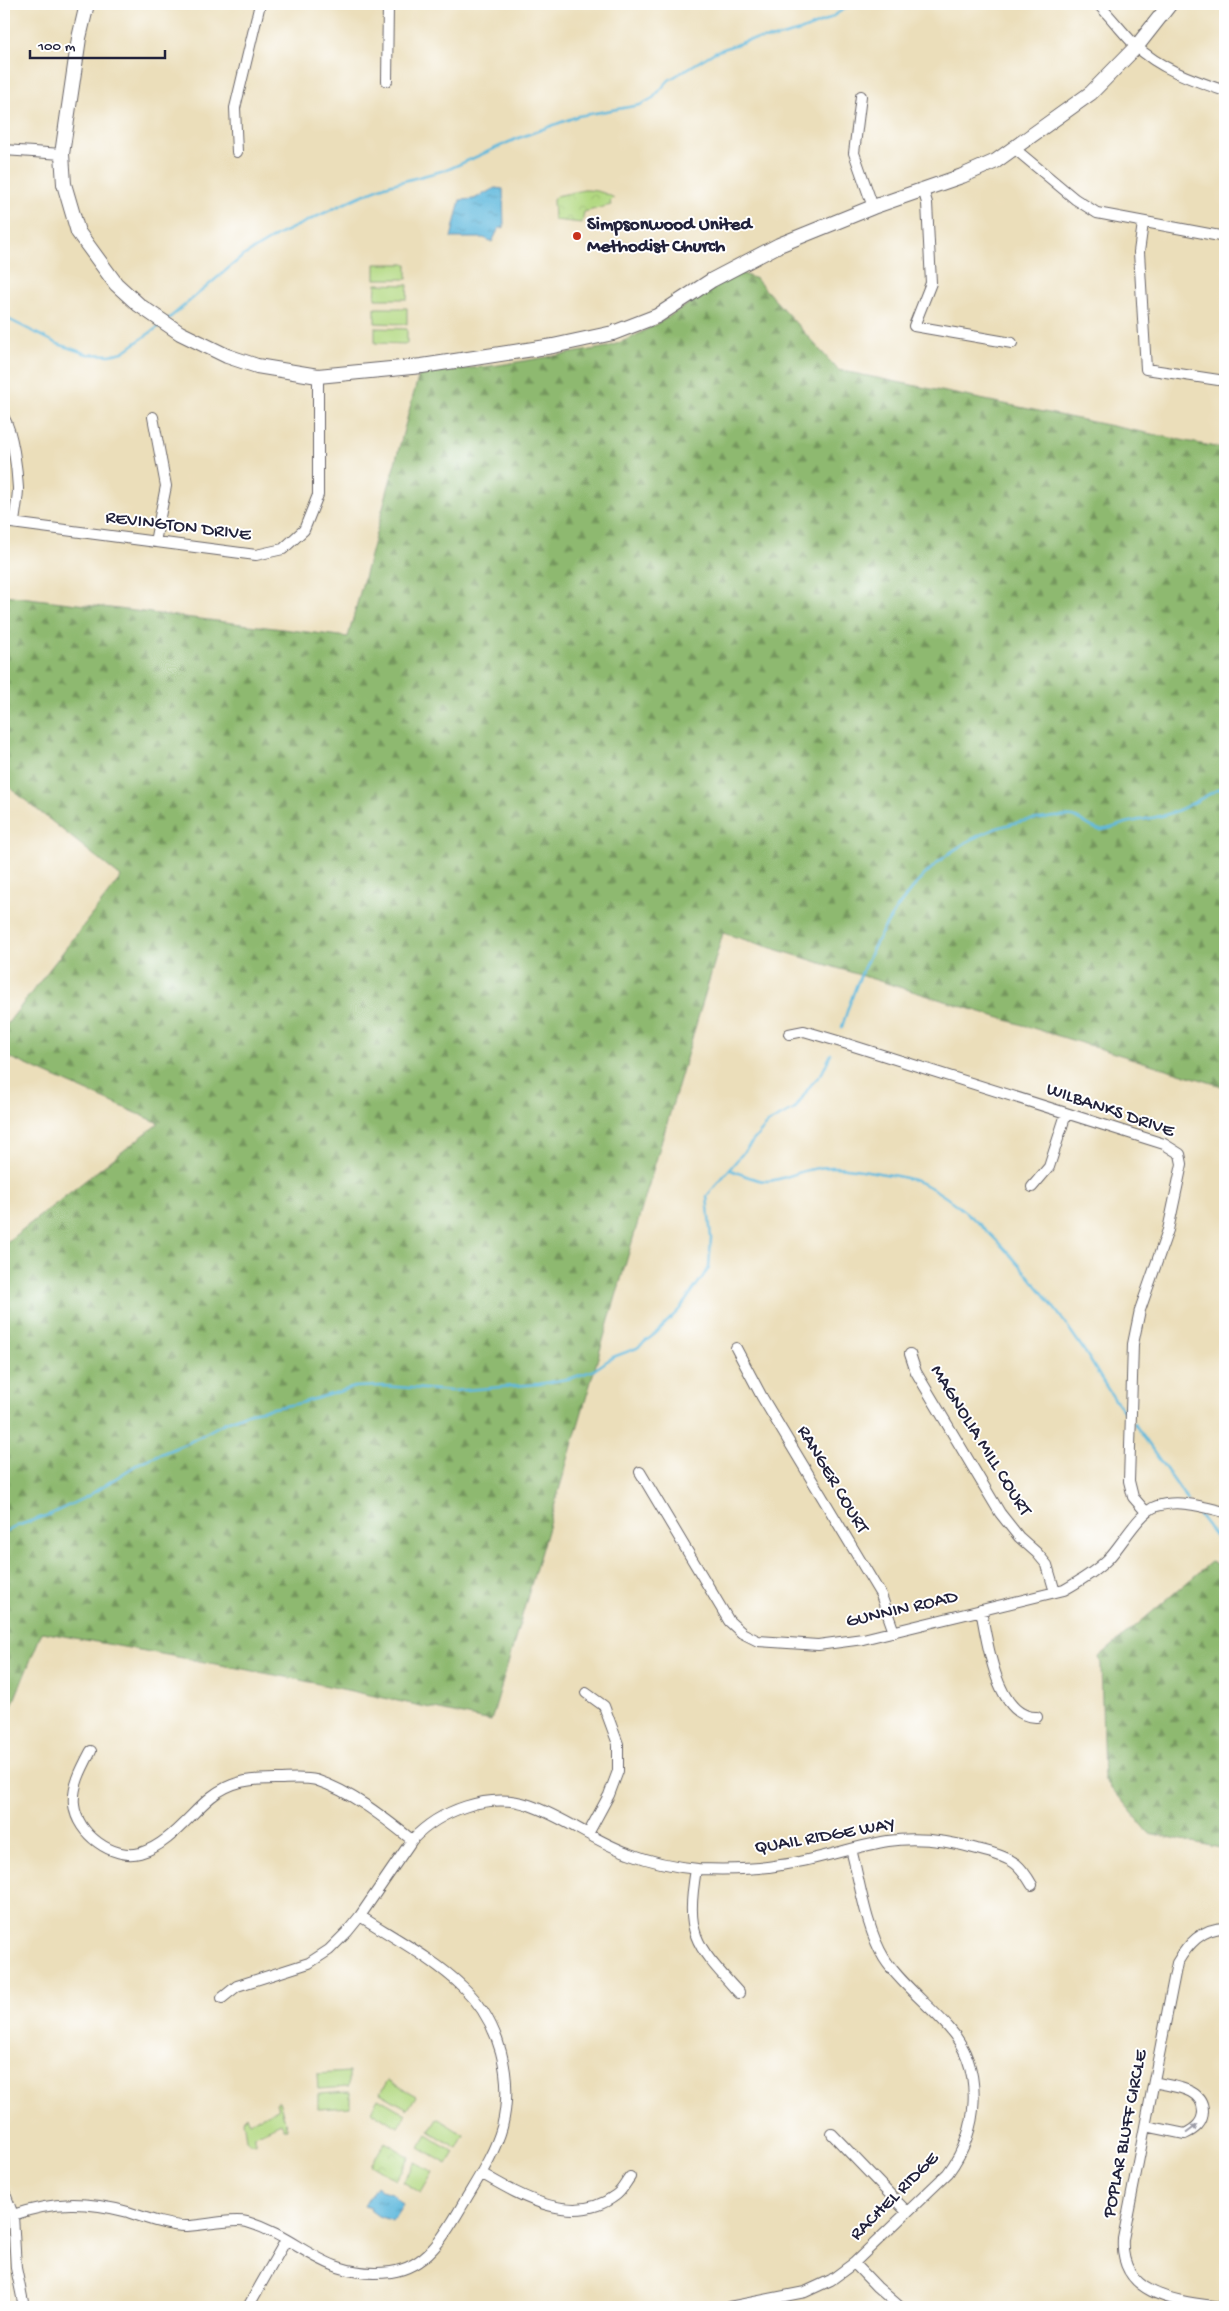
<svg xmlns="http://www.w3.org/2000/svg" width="1229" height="2311" font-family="'Gochi Hand',sans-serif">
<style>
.grass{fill:#b3d982;stroke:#6a7e5e}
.forest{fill:url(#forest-firs);stroke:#586e56}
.park{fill:url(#park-crowns);stroke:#6a7e5e}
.water{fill:url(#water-ripples);stroke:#416e8c}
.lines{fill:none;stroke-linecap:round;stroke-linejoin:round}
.stream{stroke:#60b9dd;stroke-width:2.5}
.minor-casing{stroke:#686467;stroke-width:12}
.tertiary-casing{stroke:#686467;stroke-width:16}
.minor{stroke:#fff;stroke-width:10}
.tertiary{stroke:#fff;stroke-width:14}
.oneway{fill:#9c9ca7}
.poi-dot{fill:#c8321e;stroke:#fff;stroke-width:2}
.labels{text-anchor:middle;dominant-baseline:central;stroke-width:4;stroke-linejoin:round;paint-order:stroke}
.poi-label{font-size:19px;font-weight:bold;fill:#22223b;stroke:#fff;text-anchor:start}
.street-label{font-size:19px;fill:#22223b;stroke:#fff}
</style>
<defs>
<pattern id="forest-firs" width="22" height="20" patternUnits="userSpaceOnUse" patternTransform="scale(1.25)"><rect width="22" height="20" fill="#8eb970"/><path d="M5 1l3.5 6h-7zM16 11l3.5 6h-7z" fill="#74965d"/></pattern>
<pattern id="park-crowns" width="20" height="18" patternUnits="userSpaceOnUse" patternTransform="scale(1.25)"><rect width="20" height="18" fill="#b3d982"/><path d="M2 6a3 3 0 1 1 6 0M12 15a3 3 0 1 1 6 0" fill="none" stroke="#9aba71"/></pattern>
<pattern id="water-ripples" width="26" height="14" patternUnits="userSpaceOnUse" patternTransform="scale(1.25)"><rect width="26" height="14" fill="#60b9dd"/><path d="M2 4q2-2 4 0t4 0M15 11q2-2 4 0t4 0" fill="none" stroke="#4f96b4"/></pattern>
</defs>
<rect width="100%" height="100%" fill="#fff"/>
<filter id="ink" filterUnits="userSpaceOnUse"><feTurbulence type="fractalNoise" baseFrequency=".02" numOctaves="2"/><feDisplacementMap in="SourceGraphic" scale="10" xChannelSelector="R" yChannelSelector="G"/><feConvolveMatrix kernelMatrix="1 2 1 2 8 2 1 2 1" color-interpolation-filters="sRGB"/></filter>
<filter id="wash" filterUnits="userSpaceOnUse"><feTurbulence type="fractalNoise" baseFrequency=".0096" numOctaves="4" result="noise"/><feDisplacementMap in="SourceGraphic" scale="20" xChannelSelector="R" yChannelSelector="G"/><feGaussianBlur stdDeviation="1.12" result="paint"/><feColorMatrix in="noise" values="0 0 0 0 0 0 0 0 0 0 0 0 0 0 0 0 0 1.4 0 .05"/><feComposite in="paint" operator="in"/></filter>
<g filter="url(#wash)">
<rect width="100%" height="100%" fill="#ebdeba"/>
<path class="grass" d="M375,264h32v15h-32z
M376,284l32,1 -1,14h-32z
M375,308h32v16l-32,-1z
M375,328l32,1v15l-32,-1z
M349,2072v15l-31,2 -1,-15z
M388,2080l28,16 -8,13 -28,-16z
M350,2092v15l-32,2v-15z
M378,2098l28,16 -8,13 -27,-16z
M279,2101l8,28h-3l-3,-6 -26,12v8h-6l-3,-4 -3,-19 4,-4 3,6 28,-13 -2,-6z
M437,2118l27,17 -7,13 -28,-17z
M427,2135l27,17 -7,12 -28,-16z
M415,2162l18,10 -12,21 -18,-11z"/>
<path class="forest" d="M738,272l18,7 82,91 387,79v638l-502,-154 -232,788 -205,-44 -244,-45 -38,93v-481l155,-121 -155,-68v-27l117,-151 -117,-94v-188l344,42 71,-263 80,-9 109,-18 23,-9 31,-17z
M1211,1562l14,5v282l-76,-16 -45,-54 -3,-115 -2,-7z"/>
<path class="park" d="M584,190c11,0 20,2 30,8l-4,4 1,3 -27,7 -2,11 -28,-3 -1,-20 3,-4z
M385,2142l25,15 -14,23 -25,-15z"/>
<path class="water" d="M495,188l8,1 1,39h-5l-7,14 -8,-4h-33l9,-38 14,-1z
M376,2186l5,4 11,3 11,11 -11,17 -14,-5 -8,-6 1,-2 -7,-2z"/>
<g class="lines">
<path class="stream" d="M4,317l54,27 29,10 23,1 13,-3 38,-27
M167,320l76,-64 35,-21 80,-38 27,-11 64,-17 67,-30 62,-23 62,-11 13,-7 16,-18 46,-28 34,-12 25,-2 26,-7 27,-11 25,-16
M842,1027c29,-96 87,-197 196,-208 11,-1 25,-4 35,-2 9,2 18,12 27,13 8,0 19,-5 26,-7 15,-4 34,-5 48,-11 18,-7 34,-18 51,-26
M730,1170c10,3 25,11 36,11 15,0 32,-10 47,-12 23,-5 49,1 72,5 14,2 30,5 43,12 56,31 114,102 149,154 18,25 30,53 50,75
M1134,1423l54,78
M1194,1509l31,40
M4,1533l13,-7 34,-12 37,-18 53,-34 49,-20 34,-19 27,-11 50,-9 54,-16 28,-1 69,5 87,-7 33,-6 22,-8 19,-13 24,-9 18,-14 24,-24 30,-42 2,-30 -4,-42 61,-73 27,-14 15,-23 12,-13 9,-19"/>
</g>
</g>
<g filter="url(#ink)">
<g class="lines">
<defs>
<path id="minor" d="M1098,4c13,13 24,28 37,41 25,24 58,35 90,46
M387,81l1,-77
M861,96l-7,57 19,54
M1015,149l60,50 22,14 128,24
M4,150l58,4
M237,152l-2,-44 25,-104
M923,189l4,14 4,80 -17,43 98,17
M1143,223l-4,29 7,117 79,12
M153,417l13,69 -11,56
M4,418c9,15 13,51 14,70 0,11 -3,24 -4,35
M4,522l252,33 27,-6 21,-19 14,-35v-119
M789,1034l15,-3 37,11 323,102 16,10 2,10 -14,66 -28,80 -7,34 -4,137 4,16 13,15
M1032,1187l17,-20 17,-53
M736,1348l26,49 119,198 13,37
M910,1354l6,18 84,141 19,24 18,16 10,12 8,27
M640,1472l89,149 13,12 16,8 60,4 45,-6 201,-49c16,-9 31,-18 44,-31 13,-13 32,-48 49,-53 22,-7 47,1 68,6
M981,1610c6,29 15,109 56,107
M586,1693l18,13 14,38v27l-9,24 -21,39
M91,1751c-9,17 -19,35 -17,54 3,29 39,55 66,48 29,-8 49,-38 71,-56 20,-16 39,-18 64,-18 12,0 29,-2 41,1 36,12 67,37 96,60
M696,1869c-11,67 -1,75 43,124
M222,1998l15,-12 72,-23 20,-13 18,-18 13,-16 52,-76c28,-30 77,-48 117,-35 35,12 65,36 99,48 21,8 47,14 70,16 27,1 56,1 83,-4 36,-5 71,-18 107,-24 29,-4 61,0 89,8 12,3 29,7 39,15 6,5 12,14 16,21
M1146,2126l39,8c10,-5 18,-11 18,-23 0,-24 -31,-24 -49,-29
M832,2134l75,78
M481,2173c38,22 92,55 135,22 6,-4 10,-13 14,-18
M4,2191l9,24 3,53 8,39
M13,2215c41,-14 73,-14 115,-3 18,6 39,14 58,14 16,0 48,-8 61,-4 56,17 77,58 144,50 37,-5 55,-39 72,-68 14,-24 32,-51 39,-77 12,-49 -2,-105 -39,-140 -29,-28 -69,-49 -103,-71
M854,2263l23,24 23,20
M248,2307l38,-67
M729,2307l76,-15 26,-12 23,-17 94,-90c31,-42 37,-104 1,-145 -19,-22 -50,-46 -65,-70 -18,-30 -24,-75 -33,-109
M1222,2307c-44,-6 -103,-10 -99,-68l54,-276c11,-19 25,-35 48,-35"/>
<path id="tertiary" d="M87,4l-8,34 -17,116 2,30 14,48 38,52 23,21 41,28 47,23 30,10 61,10 104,-10 131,-20 60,-13 44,-17 55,-36 67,-35 94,-38 89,-31 34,-15 95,-68 46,-47 33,-42"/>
</defs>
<use href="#minor" class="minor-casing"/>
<use href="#tertiary" class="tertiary-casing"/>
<use href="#minor" class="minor"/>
<use href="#tertiary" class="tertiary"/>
</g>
<defs><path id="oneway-solid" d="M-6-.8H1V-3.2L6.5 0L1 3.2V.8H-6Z" transform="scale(1.25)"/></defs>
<use class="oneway" href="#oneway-solid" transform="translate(1192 2129) rotate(-37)"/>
</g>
<circle class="poi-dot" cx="577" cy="236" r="5"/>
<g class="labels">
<g class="poi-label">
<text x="587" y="225">Simpsonwood United<tspan x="587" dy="22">Methodist Church</tspan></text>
</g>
<g class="street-label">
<text transform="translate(178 527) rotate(7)">REVINGTON DRIVE</text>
<text transform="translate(1110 1111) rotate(19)">WILBANKS DRIVE</text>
<text transform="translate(980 1441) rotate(58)">MAGNOLIA MILL COURT</text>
<text transform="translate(832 1480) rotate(59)">RANGER COURT</text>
<text transform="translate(902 1610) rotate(-13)">GUNNIN ROAD</text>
<text transform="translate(825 1837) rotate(-10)">QUAIL RIDGE WAY</text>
<text transform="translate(1126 2134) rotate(-79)">POPLAR BLUFF CIRCLE</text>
<text transform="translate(895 2197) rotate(-45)">RACHEL RIDGE</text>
</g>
</g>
<rect width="1229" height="2311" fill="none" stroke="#fff" stroke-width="20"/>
<path d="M30 50v8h135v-8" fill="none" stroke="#22223b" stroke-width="2.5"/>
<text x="38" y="50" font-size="15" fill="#22223b" stroke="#ffffff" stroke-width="4" paint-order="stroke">100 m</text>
</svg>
